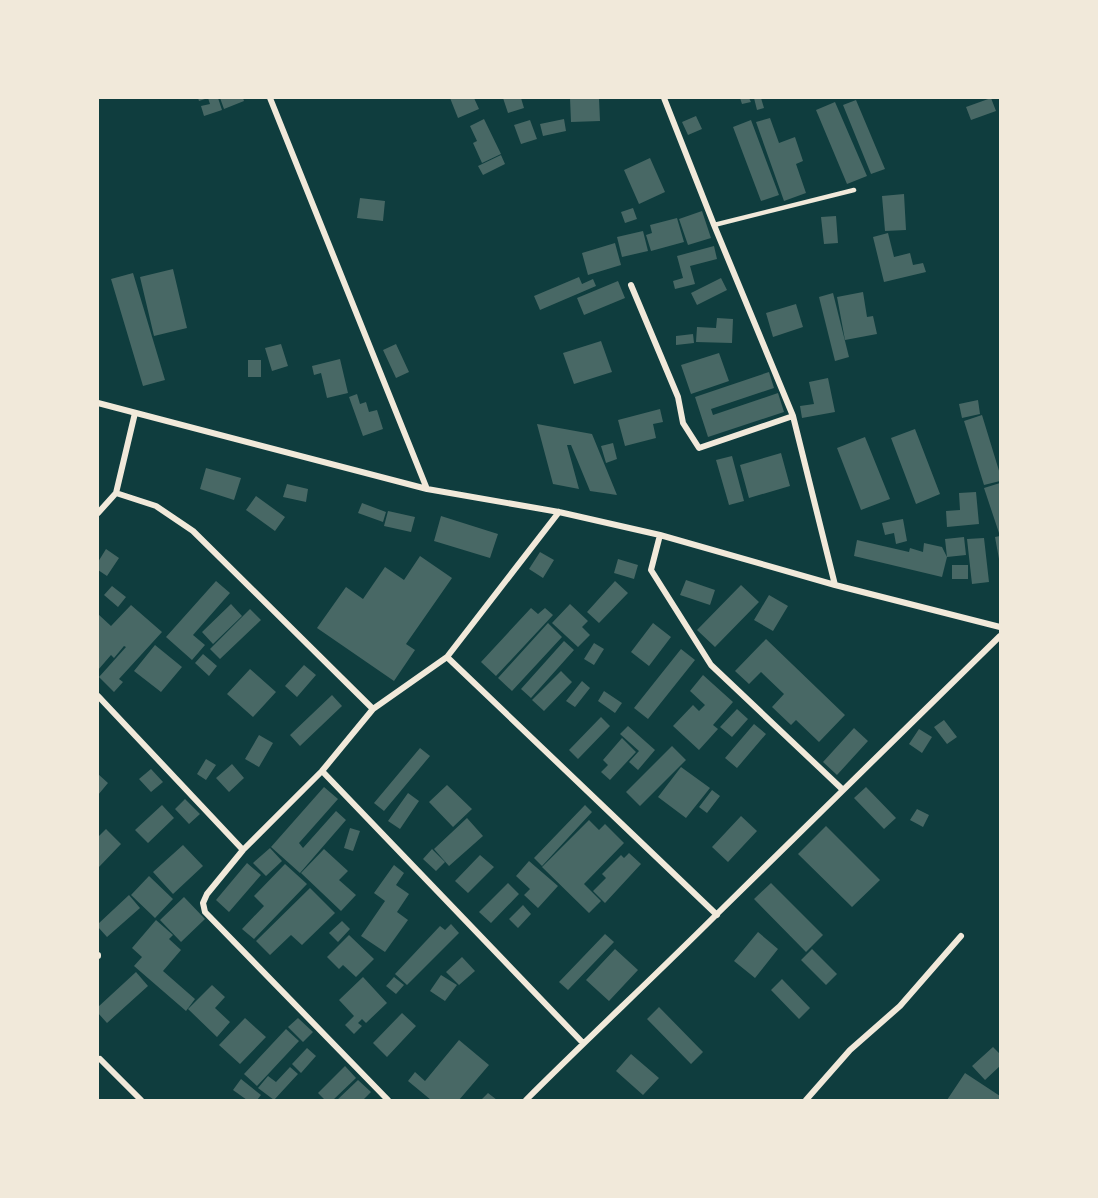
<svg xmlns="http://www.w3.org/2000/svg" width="1098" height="1198" font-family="'Noto Sans',sans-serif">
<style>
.building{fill:#486865}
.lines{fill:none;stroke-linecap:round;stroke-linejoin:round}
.service{stroke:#f1e9da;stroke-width:4.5}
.minor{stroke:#f1e9da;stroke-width:6}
</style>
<rect width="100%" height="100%" fill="#0f3d3e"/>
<path class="building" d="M198,98h20l4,12 -18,6 -3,-10 9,-2 -2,-6 -9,3z
M220,98h23l1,3 -20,8z
M450,98h24l5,11 -21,9z
M503,98h18l3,10 -16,5z
M570,98h29l1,23 -29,1z
M740,98h9l2,4 -9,2z
M754,98h7l3,10 -7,2z
M991,98l5,13 -25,9 -5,-13z
M856,100l29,69 -14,5 -28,-69z
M835,102l32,74 -20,8 -31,-74z
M696,116l6,13 -14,6 -6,-13z
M770,118l9,25 16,-6 8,24 -7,3 10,29 -22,8 -28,-79z
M484,119l17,35 -19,9 -9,-20 4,-2 -7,-15z
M564,119l2,12 -23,5 -3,-12z
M530,120l7,19 -16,5 -7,-19z
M751,120l28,75 -18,6 -28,-74z
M501,155l4,9 -22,11 -5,-9z
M650,158l15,34 -26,12 -15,-34z
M904,194l2,36 -21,1 -3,-35z
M360,198l25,3 -2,20 -26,-3z
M633,208l4,11 -12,4 -4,-11z
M702,211l9,27 -23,7 -9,-26z
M836,216l2,27 -14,1 -3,-27z
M677,218l7,24 -33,9 -5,-16 6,-2 -2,-8z
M643,231l5,20 -26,6 -5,-20z
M888,233l6,24 16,-4 3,12 10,-2 3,9 -42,10 -11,-45z
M615,243l6,22 -33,10 -6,-22z
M714,246l3,13 -27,7 5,18 -20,5 -2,-8 10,-3 -6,-22z
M173,269l14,59 -33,8 -14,-59z
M133,273l32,107 -22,6 -32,-107z
M579,277l3,7 11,-5 3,7 -56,24 -6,-14z
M721,278l6,12 -30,15 -6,-12z
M618,281l7,17 -41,17 -7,-17z
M863,292l4,25 6,-1 4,18 -32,6 -8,-43z
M833,293l16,64 -14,4 -16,-64z
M796,304l7,23 -30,10 -7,-24z
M717,318l16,1 -1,24 -36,-1 1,-15 19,1z
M693,334l1,9 -18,2v-9z
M601,341l11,31 -38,12 -11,-31z
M281,344l7,22 -16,5 -7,-23z
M396,344l13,28 -13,6 -13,-28z
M719,353l10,28 -38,13 -10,-29z
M340,359l8,34 -21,5 -6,-25 -7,2 -2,-9z
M248,360h13v17h-13z
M769,372l5,16 -63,21 2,6 65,-22 6,19 -76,25 -13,-40z
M828,378l7,34 -33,6 -2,-12 14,-2 -5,-22z
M357,394l3,10 6,-2 3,10 8,-2 6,19 -20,7 -14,-39z
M978,400l2,14 -18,4 -3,-14z
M660,409l3,13 -10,2 3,14 -31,8 -7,-26z
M982,415l18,59v7l-16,4 -20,-64z
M537,424l55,10 25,61 -27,-4 -19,-46h-4l12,44 -26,-5z
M915,429l25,65 -24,10 -25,-66z
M865,437l25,62 -29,11 -24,-62z
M613,443l4,16 -11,4 -5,-17z
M781,453l9,33 -41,12 -9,-33z
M732,456l12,45 -15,4 -13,-45z
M206,468l35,10 -7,22 -34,-11z
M1000,483v76h-1l-4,-22 5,-1 -16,-48z
M287,484l21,5 -2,13 -23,-5z
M976,492l3,32 -32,3 -1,-16 14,-1 -1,-17z
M256,496l29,21 -10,14 -29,-21z
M362,503l24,9 -3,10 -25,-9z
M388,511l27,6 -4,15 -27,-6z
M441,516l57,18 -8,24 -56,-17z
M903,519l4,22 -11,3 -2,-11 -9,2 -3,-12z
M964,537l2,18 -19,2 -2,-18z
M984,538l5,44 -17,2 -5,-45z
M857,540l52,12 1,-4 13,4 1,-9 18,4 5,10 -5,20 -88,-21z
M106,549l13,9 -12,18 -9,-6v-8z
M540,552l14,8 -11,18 -14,-9z
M420,556l32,22 -46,66 9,6 -21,31 -77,-53 29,-41 17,12 22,-32 19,13z
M618,559l20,6 -4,14 -20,-6z
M952,565h16v14h-16z
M686,580l29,10 -5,15 -30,-10z
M216,581l14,12 -37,42 12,10 -13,15 -26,-23z
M615,581l13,12 -29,30 -12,-11z
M741,585l18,17 -44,45 -18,-17z
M112,586l14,11 -8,10 -14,-12z
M769,595l19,11 -15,25 -19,-11z
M231,604l11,12 -29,28 -11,-12z
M570,604l18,17 -6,6 8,8 -12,12 -26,-24z
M131,605l31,27 -43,47 4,3 -9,10 -15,-15 27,-30 -2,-1 -10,12 -3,-3 -13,15v-56l13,12z
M531,608l7,6 7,-6 8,7 -57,61 -15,-14z
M250,609l11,11 -41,39 -10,-10z
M548,623l14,14 -50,54 -14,-13z
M653,623l18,14 -22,29 -18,-14z
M766,639l79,76 -26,27 -23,-22 -5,5 -19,-18 12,-13 -23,-22 -12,12 -14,-13z
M564,641l10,9 -43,48 -10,-9z
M594,643l10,6 -10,16 -10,-6z
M155,645l27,22 -21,25 -27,-21z
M681,649l14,11 -47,59 -14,-11z
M203,654l14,12 -8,10 -14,-13z
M304,665l12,10 -19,22 -12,-11z
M250,669l26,23 -23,25 -26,-23z
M561,671l11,11 -28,29 -12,-11z
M703,675l30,27 -20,23 5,4 -19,21 -26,-24 20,-21 6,6 6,-6 -15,-14z
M582,681l8,7 -15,19 -9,-6z
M604,691l18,12 -7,10 -17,-12z
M332,695l10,11 -42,40 -10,-11z
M737,709l11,10 -16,18 -12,-10z
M601,717l9,9 -32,33 -9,-9z
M944,720l13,17 -10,7 -13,-17z
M754,724l12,10 -29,34 -12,-10z
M628,726l27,24 -17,20 -9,-8 10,-11 -19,-17z
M854,728l14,13 -31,34 -14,-13z
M919,729l13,8 -10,16 -13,-9z
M259,735l14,8 -14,24 -14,-8z
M622,738l14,14 -26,28 -9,-8 7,-7 -5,-5z
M672,746l14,14 -46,46 -14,-14z
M420,748l10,8 -46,55 -10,-8z
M206,759l10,6 -10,15 -9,-6z
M232,764l12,14 -15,14 -13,-14z
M681,767l29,21 -24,30 -28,-21z
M151,769l12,13 -12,10 -12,-13z
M98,774l10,9 -10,12z
M447,785l25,24 -19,18 -24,-25z
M324,787l14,12 -39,44 4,5 33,-37 10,9 -46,53 -29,-26z
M866,787l30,31 -12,11 -30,-31z
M712,790l8,6 -13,17 -8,-6z
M408,793l11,8 -19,28 -12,-8z
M185,799l15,15 -11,10 -14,-15z
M162,805l12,13 -26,25 -13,-13z
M585,805l7,7 -50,54 -8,-8z
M917,809l12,6 -6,12 -13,-7z
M741,816l16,15 -29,31 -16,-15z
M467,818l16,18 -34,30 -15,-17z
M589,820l10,10 6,-6 19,19 -40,41 17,17 -12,12 -47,-46z
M826,826l54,54 -28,27 -54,-53z
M350,828l10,3 -7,20 -9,-3z
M106,829l15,15 -23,24v-31z
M183,845l20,21 -30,28 -20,-22z
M270,848l12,13 -16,15 -13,-13z
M324,849l24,22 -9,9 17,15 -15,16 -40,-38z
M432,849l13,13 -9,9 -13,-12z
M629,853l12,11 -36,39 -12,-12 13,-13 -4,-4 19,-19 3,3z
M480,855l14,12 -26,26 -13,-12z
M529,861l29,25 -20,22 -14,-13 6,-6 -14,-13z
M247,863l14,12 -32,37 -13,-12z
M285,864l22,20 -53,55 -12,-10 22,-23 -10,-10z
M394,865l10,8 -8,12 13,9 -12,18 11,8 -23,32 -24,-16 24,-35 -11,-8z
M149,876l24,23 -18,19 -24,-23z
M508,883l11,11 -28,29 -12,-11z
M771,883l52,52 -17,17 -52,-53z
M310,888l25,25 -33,32 -11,-10 -21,20 -14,-14z
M129,895l11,13 -33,29 -9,-10v-3z
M184,897l21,22 -24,23 -21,-22z
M523,905l8,9 -13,14 -9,-9z
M156,920l17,15 -4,4 12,11 -18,21 32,28 -9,12 -52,-45 8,-9 -10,-9z
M342,921l8,8 -12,13 -9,-9z
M451,924l8,9 -52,52 -12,-11 45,-48 5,4z
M758,932l20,17 -23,29 -21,-17z
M605,934l9,8 -46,48 -9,-8z
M349,935l25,24 -18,18 -13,-12 -4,4 -12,-12z
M615,949l23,21 -29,31 -23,-21z
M812,949l25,25 -11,11 -25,-25z
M462,957l13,14 -16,14 -13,-13z
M136,972l12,14 -41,37 -9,-10v-6z
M441,975l16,10 -12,16 -15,-10z
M363,977l24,26 -21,20 -4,-4 -4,4 4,3 -8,8 -9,-9 9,-9 -15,-16z
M394,977l10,8 -8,9 -10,-8z
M782,979l28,29 -11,11 -28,-29z
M212,985l13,12 -10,11 15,14 -13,15 -29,-28z
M659,1007l44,45 -12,12 -44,-45z
M402,1013l14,13 -29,31 -14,-14z
M245,1018l21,19 -26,27 -21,-19z
M298,1018l15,14 -10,10 -15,-15z
M286,1029l13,12 -42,45 -13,-12z
M459,1040l30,25 -30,35h-28l-23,-19 7,-9 10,9z
M993,1047l7,7v12l-15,14 -13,-14z
M307,1048l9,8 -15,17 -9,-9z
M631,1054l28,24 -16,17 -27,-24z
M345,1066l11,12 -23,22h-8l-7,-7z
M290,1067l8,7 -24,26 -16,-12 10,-12 8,6z
M965,1073l35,23v4h-53z
M241,1079l20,16 -4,5h-10l-14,-10z
M358,1080l13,12 -8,8h-26z
M488,1093l9,7h-16z"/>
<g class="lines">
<path class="service" d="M714,225l140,-35"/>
<path class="minor" d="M270,98l157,391
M664,98l50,127 79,191 42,169
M631,285l47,112 5,26 16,25 94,-32
M98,403l329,86 132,23 101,23 175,50 165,42
M116,493l40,13 37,25 180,178
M559,512l-112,145 270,258
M98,513l18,-20 19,-80
M660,535l-9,35 60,95 131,124
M98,696l145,154
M322,771l261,272
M98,955v1
M100,1059l41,41
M388,1100l-183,-188 -2,-9 4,-9 36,-44 79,-79 51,-62 74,-52
M526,1100c63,-63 129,-124 192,-187 94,-93 188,-185 282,-277
M806,1100l44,-50 50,-44 61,-70"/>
</g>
<rect width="1098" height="1198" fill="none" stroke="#f1e9da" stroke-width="198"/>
</svg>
